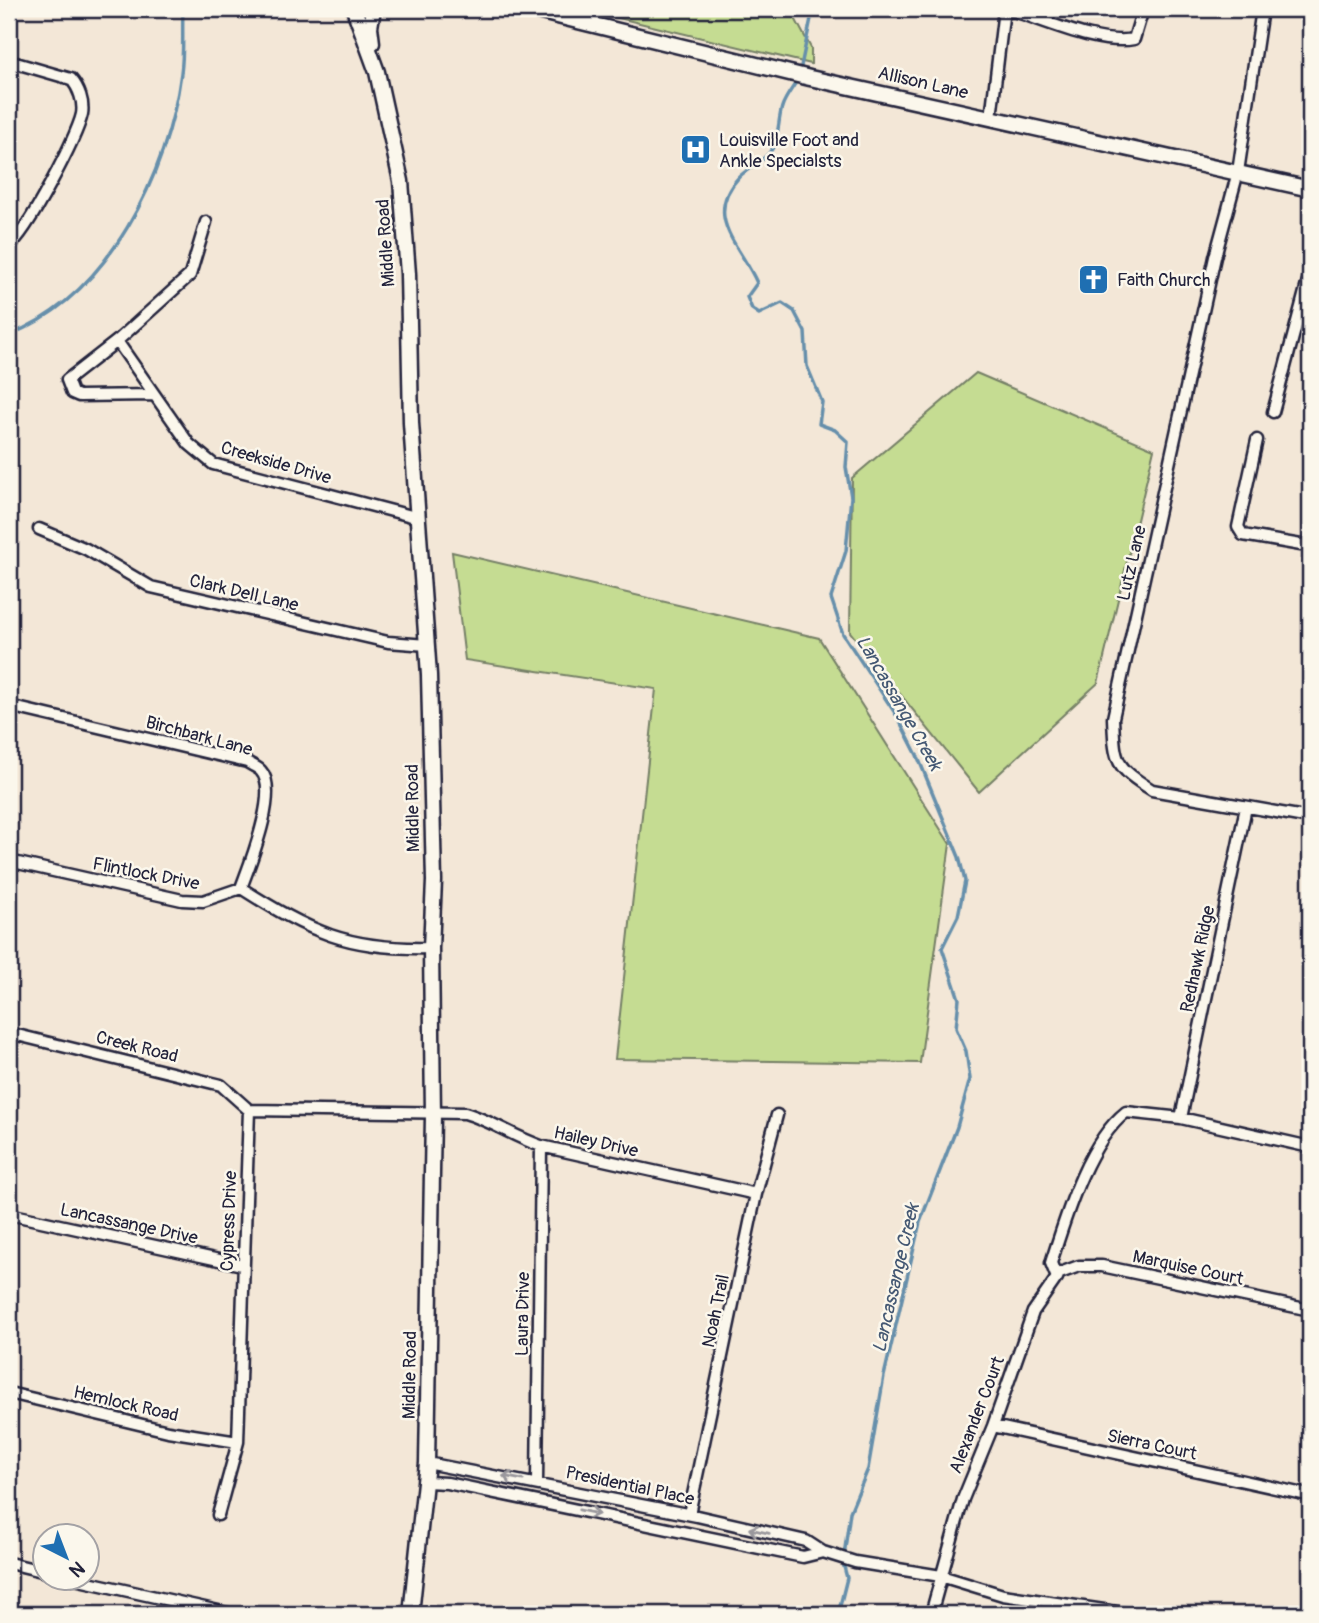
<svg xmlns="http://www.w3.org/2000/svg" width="1319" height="1623" font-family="Pangolin,sans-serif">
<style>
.green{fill:#c5dc92;stroke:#747f66;stroke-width:2}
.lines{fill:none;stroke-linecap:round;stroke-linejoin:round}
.stream{stroke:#668fab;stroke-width:3.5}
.street-casing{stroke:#22223b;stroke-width:15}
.secondary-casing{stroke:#22223b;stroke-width:19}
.street{stroke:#fbf7ec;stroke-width:10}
.secondary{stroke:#fbf7ec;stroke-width:14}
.oneway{stroke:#99979c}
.labels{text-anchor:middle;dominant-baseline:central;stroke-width:5;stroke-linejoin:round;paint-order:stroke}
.street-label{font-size:18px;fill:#22223b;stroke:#fbf7ec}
.poi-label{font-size:18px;fill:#22223b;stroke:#fbf7ec;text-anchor:start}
.water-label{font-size:19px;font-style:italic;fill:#445873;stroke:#fbf7ec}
</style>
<rect width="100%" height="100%" fill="#f3e7d7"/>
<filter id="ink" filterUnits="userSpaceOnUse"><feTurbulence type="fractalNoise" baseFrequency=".0143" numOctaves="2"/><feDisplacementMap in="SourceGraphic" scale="14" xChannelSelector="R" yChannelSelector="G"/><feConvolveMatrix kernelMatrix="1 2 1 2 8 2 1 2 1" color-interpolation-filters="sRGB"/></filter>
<g filter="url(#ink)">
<path class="green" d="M581,9h209l21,39v16z
M976,373l178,76 -56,234 -119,109 -129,-160 2,-154z
M452,552l367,86 131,206 -30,219 -305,-4 41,-370 -191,-29z"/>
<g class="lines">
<path class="stream" d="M800,71l13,-62
M798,79c-5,9 -13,18 -16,28 -4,13 -3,31 -10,42 -8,13 -23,18 -33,28 -37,40 2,69 18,106l-10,14 5,12 7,5 23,-11 12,8 11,21 2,34 15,36 -3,22 16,6 13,12 -2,25 5,30 -5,54 -15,47 12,36 54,82 20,39 42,102 6,24 -7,35 -16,32 17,51 -3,29 10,23 4,28 -13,48 -37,95 -36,154 -16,93 -18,43 -7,51 4,15 -9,36
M9,335c100,-39 159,-162 172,-262 3,-21 1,-43 2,-64"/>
<defs>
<path id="street" d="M1007,9c35,10 91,37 127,30l9,-30
M1262,9l-24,163 -23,85 -102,461c2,44 1,48 39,72l158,28
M9,61l62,18c8,9 13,23 11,35 -5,23 -55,119 -73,132
M991,118l13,-109
M117,341l72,103 24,20 206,54
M154,395l-75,1 -7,-3 -5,-13 50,-39 73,-66 16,-53
M1273,412l37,-139
M1257,440l-19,87 5,8 58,10 7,-1 2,-7
M39,529l47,20 65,38 237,55 39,3
M9,706l238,56c4,3 11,5 14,9 19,20 -12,95 -20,117
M9,861l173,39 21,1 38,-13c69,44 107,62 190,60
M9,1033l212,52 28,25
M249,1110l216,3c27,8 49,24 76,33l215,48
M1181,1118l65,-311
M9,1214l233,51
M1057,1278l-6,-15c15,-47 36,-120 75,-151l55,6 129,29
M9,1393l159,38 70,11
M993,1426l310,68
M427,1463l270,53 109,25 17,11 32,10 86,14 62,19 128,19
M426,1482l21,1 356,74 20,-5
M537,1483l4,-337
M689,1514l67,-320 21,-79
M218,1515l20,-73 11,-332
M9,1563l37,9
M70,1578l162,36
M931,1614l32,-115 30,-73 40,-114 27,-39 19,-7h23l208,44"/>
<path id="secondary" d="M354,9l23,63 24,109 7,93 3,149 18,252 5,206 -3,67 2,167 -6,348 -16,151
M529,9l281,69 500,111
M372,43l-2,-16 3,-18"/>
</defs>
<use href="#street" class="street-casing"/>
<use href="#secondary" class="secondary-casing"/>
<use href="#street" class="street"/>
<use href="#secondary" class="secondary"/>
</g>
<defs><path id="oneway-shaft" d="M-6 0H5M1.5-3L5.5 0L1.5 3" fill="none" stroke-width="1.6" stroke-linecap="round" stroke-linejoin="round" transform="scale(1.75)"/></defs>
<g class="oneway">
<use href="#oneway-shaft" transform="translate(513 1478) rotate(-169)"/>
<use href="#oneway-shaft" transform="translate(589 1512) rotate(12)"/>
<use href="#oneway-shaft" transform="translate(759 1531) rotate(-167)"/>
</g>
</g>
<defs>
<symbol id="hospital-square" viewBox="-11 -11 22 22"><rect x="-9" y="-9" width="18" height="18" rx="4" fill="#1f6fb2" stroke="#fbf7ec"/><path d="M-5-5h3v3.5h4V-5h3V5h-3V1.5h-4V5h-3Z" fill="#fff"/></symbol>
<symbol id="church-square" viewBox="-11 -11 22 22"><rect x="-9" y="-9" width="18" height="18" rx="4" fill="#1f6fb2" stroke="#fbf7ec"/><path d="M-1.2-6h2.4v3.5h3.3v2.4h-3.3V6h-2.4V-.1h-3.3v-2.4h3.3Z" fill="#fff"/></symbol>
</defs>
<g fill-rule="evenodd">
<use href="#hospital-square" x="678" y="132" width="35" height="35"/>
<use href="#church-square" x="1076" y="262" width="35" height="35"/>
</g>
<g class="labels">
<g class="street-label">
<text transform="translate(923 83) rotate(13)">Allison Lane</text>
<text transform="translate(386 243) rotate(-94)">Middle Road</text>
<text transform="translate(276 463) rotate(16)">Creekside Drive</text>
<text transform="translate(1132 563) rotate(-77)">Lutz Lane</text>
<text transform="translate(244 593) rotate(13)">Clark Dell Lane</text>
<text transform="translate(199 736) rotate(15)">Birchbark Lane</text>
<text transform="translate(413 808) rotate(-91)">Middle Road</text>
<text transform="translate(146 874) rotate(11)">Flintlock Drive</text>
<text transform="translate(1198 959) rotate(-78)">Redhawk Ridge</text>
<text transform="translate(137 1047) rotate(14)">Creek Road</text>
<text transform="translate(596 1142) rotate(13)">Hailey Drive</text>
<text transform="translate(229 1221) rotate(-88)">Cypress Drive</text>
<text transform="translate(129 1224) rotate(12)">Lancassange Drive</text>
<text transform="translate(1188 1268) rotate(12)">Marquise Court</text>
<text transform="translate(716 1311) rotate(-78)">Noah Trail</text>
<text transform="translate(523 1314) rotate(-89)">Laura Drive</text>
<text transform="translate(410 1375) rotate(-89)">Middle Road</text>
<text transform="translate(126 1404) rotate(13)">Hemlock Road</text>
<text transform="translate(977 1415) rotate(-69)">Alexander Court</text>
<text transform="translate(1152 1445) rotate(12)">Sierra Court</text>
<text transform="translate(630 1486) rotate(12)">Presidential Place</text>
</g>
<g class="poi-label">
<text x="719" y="140">Louisville Foot and<tspan x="719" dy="21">Ankle Specialsts</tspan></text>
<text x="1117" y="280">Faith Church</text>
</g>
<g class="water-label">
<text transform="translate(899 703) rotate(60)">Lancassange Creek</text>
<text transform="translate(896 1278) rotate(-77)">Lancassange Creek</text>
</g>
</g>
<rect width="1319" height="1623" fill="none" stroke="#fbf7ec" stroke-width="35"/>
<rect x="18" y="18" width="1284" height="1588" fill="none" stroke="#22223b" stroke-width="2.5" filter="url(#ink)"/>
<g transform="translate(66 1557) rotate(138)"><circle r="33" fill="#fbf7ec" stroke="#a4a2a5" stroke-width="2"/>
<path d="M0-5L12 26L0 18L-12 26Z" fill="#1f6fb2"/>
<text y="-10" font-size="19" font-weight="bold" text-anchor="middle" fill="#22223b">N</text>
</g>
</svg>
